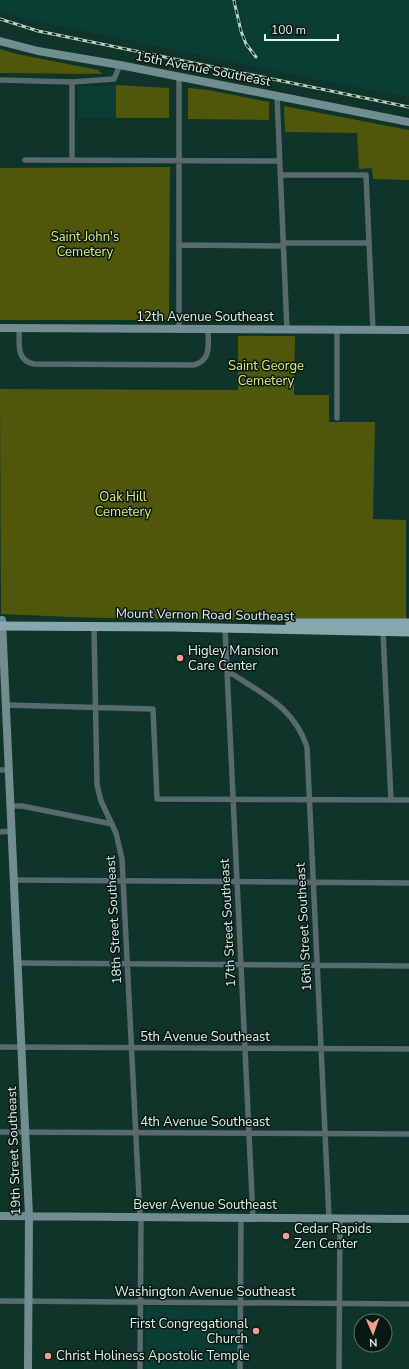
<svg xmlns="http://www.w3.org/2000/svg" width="409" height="1369" font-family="'Nunito Sans',sans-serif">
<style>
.built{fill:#0b3e33}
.green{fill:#50570a}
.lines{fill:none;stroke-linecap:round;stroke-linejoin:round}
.street{stroke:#596a6c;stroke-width:5.5}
.secondary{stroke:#728d8f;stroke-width:8}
.primary{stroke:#84a8ab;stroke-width:9}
.rail-casing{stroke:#b8d0c8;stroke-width:3}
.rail{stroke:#091814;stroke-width:1.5;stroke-dasharray:4.5;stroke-linecap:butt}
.poi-dot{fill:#f59c93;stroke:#091814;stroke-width:1.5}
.labels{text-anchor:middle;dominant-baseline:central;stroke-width:3;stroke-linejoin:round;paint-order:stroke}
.street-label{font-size:13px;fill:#e0f4ed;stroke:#091814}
.park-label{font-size:13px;fill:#dfec7b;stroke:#091814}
.poi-label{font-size:13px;fill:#e0f4ed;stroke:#091814;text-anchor:start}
</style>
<rect width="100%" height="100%" fill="#0f342a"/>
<path class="built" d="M0,0h409v97l-84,-16 -304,-63 -21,-8z
M116,85v33h-38v-32z
M146,1306l90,2 1,61h-92z"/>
<path class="green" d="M0,49l17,5 81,16 4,4 -102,-1z
M116,85l53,3v30h-53z
M188,88l21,2 60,12v18l-81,-1z
M284,106l125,24v50l-36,-1 -1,-11 -13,1 -2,-36 -72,-1z
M170,167l-1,153h-169v-152z
M238,336h57l-1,59h35v27h46l-2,97 33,1v99c-135,2 -270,2 -405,-5l-1,-225 238,1z"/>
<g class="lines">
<path class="street" d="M0,80l72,2 42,-3 6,-14
M277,96l10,234
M25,160l254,1
M72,160v-78
M280,175h86l7,155
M283,243h86
M179,245l104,1
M19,328c1,15 -4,32 15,36l160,1c18,-5 14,-21 14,-36
M179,329v-252
M337,418v-88
M94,627l3,158 4,16 15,32 6,26 18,358
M225,628l28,590
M383,632l8,168
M227,672l7,3c32,21 60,33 73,72l22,471
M5,705l148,4 4,90 252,1
M0,770h8
M10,806h12l90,18
M0,832l11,-1
M14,880l395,3
M17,963l392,3
M0,1047l409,2
M0,1132l409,2
M0,1301l409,3
M140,1369l1,-152
M240,1369l1,-151
M339,1369l1,-151"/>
<path class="secondary" d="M0,41l38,10 82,14 289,57
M0,328l409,2
M2,620l27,596 -1,153
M0,1216l409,3"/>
<path class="primary" d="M290,623h119
M0,626l172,1 237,5"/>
<defs>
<path id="rail" d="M234,1l7,30 5,13 10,13
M0,19l38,12 371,76"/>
</defs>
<use href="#rail" class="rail-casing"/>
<use href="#rail" class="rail"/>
</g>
<g class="poi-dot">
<circle cx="180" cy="658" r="4"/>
<circle cx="286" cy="1236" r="4"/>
<circle cx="256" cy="1331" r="4"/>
<circle cx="48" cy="1356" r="4"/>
</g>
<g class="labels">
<g class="street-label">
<text transform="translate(203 69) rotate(11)">15th Avenue Southeast</text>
<text x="205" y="317">12th Avenue Southeast</text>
<text transform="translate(205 615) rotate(1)">Mount Vernon Road Southeast</text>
<text transform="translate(114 920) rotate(-93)">18th Street Southeast</text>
<text transform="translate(228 923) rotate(-93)">17th Street Southeast</text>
<text transform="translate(304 927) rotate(-93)">16th Street Southeast</text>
<text x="205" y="1037">5th Avenue Southeast</text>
<text x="205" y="1122">4th Avenue Southeast</text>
<text transform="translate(14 1151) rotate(-92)">19th Street Southeast</text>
<text x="205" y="1205">Bever Avenue Southeast</text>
<text x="205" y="1292">Washington Avenue Southeast</text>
</g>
<g class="park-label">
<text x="85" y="237">Saint John's<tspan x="85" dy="15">Cemetery</tspan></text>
<text x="266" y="366">Saint George<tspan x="266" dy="15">Cemetery</tspan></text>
<text x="123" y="497">Oak Hill<tspan x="123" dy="15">Cemetery</tspan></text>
</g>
<g class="poi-label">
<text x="188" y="651">Higley Mansion<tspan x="188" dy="15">Care Center</tspan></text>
<text x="294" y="1229">Cedar Rapids<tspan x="294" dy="15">Zen Center</tspan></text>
<text x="248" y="1324" text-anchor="end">First Congregational<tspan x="248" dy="15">Church</tspan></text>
<text x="56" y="1356">Christ Holiness Apostolic Temple</text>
</g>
</g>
<g transform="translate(373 1333) rotate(178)"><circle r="19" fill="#091814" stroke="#5f706b"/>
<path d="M0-3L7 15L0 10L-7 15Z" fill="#f59c93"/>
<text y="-6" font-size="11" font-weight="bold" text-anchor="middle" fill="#e0f4ed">N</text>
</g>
<path d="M265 34v6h73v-6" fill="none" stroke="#e0f4ed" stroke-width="2"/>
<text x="271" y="34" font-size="12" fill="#e0f4ed" stroke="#091814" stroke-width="3" paint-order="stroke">100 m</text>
</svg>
